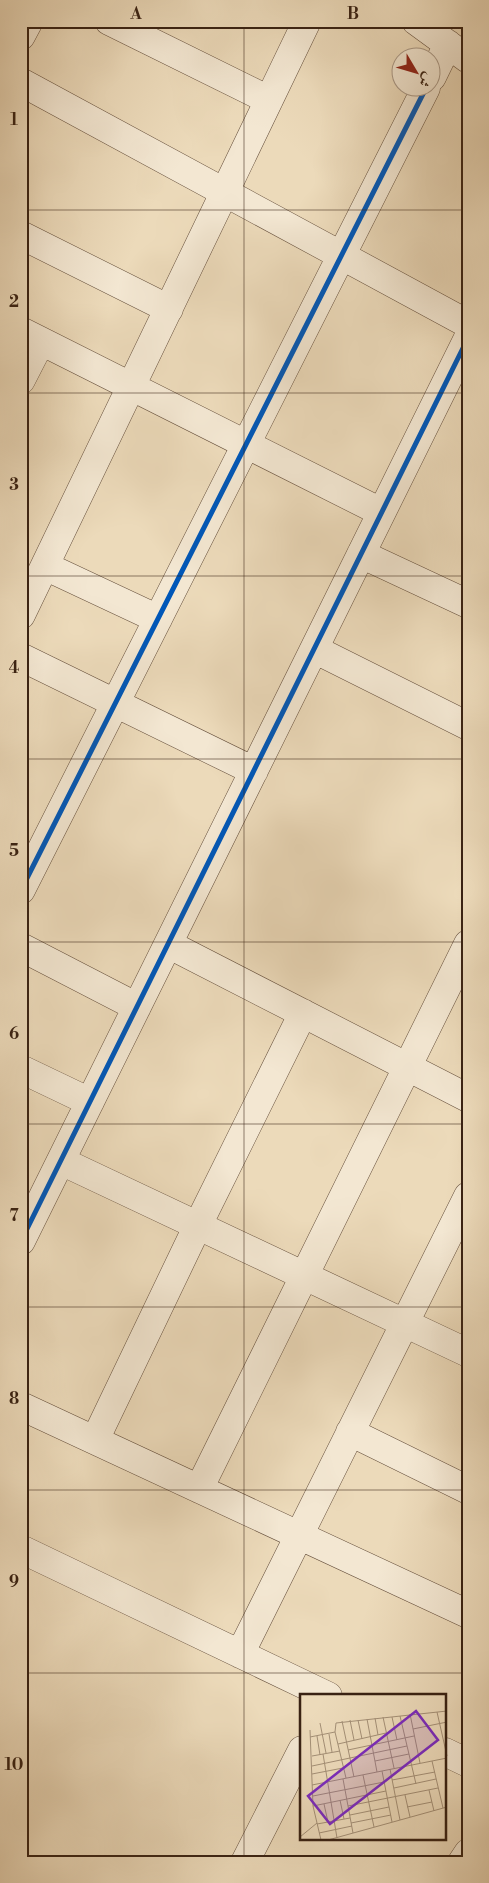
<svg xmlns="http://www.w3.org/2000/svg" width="489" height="1883" font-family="'Libre Bodoni',Amiri,serif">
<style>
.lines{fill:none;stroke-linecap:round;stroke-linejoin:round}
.minor-casing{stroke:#66503d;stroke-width:29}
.minor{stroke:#f3e7d2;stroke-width:28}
.cycleway-casing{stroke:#f3e7d2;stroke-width:8}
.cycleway{stroke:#0057b8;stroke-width:5}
.grid{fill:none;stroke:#392213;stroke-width:1;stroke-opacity:0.55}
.inset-road{fill:none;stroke:#a49077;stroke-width:1}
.view{fill:#7b2cbf;fill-opacity:0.15;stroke:#7b2cbf;stroke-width:2.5}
.inset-edge{fill:none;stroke:#392213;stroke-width:2.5}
.neatline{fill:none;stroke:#392213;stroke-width:2}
.grid-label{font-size:16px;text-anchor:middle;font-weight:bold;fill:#392213}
</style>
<rect width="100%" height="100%" fill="#ecdaba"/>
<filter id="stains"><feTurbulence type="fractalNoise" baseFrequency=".004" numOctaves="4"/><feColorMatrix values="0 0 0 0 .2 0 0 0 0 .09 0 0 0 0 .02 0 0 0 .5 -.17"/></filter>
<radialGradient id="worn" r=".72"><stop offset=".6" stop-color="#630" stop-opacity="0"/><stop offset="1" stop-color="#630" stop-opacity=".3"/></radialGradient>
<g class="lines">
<defs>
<path id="minor" d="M109,21l160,79
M416,21l52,38
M21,36l8,-15
M432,77l16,-33
M21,82l447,242
M21,235l148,74
M21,331l360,181
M21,380l20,-39
M361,554l107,50
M45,566l113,53
M21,615l286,-594
M314,649l154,77
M21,657l233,114
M21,890l405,-802
M168,944l300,154
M21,947l116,60
M21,1069l69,33
M61,1161l407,192
M21,1241l447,-903
M21,1406l447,208
M350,1432l118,58
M95,1440l103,-215 105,-212
M199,1489l269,-545
M21,1549l307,147
M240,1654l228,-458
M445,1752l23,11
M245,1862l57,-112
M462,1862l6,-9"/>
</defs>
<use href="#minor" class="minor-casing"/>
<use href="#minor" class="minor"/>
<defs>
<path id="cycleway" d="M21,890l405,-802
M21,1241l447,-903"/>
</defs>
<use href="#cycleway" class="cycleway-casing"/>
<use href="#cycleway" class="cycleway"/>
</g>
<path class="grid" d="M244,21v1841M21,210h447M21,393h447M21,576h447M21,759h447M21,942h447M21,1124h447M21,1307h447M21,1490h447M21,1673h447"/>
<g transform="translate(300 1694)">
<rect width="146" height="146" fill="#ecdaba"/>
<path class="inset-road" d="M137,18l10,44M110,20l10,49M100,22l16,68M83,23l11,51M92,23l5,23M75,24l3,17M67,25l10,53M50,26l4,20M58,26l4,19M42,27l12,56M20,29l6,30M113,35l34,-7M10,36l3,76 8,34M29,40l3,18M17,42l3,19M10,43l25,-5M38,50l48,-11M48,56l66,-14M23,60l14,84M12,62l28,-5M75,67l34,-7M132,67l11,47M12,72l95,-20M90,75l10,51M82,77l10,51M12,80l31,-6M63,81l11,52M46,84l-11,-46 1,-9 111,-12M43,85l10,54M92,86l43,-8M12,91l135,-27M94,94l42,-9M129,96l5,21M105,101l5,22M13,102l71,-14M40,106l4,19M24,110l4,18M13,112l73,-15M48,112l90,-18M107,113l25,-5M50,121l39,-8M51,129l40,-8M17,130l33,-6M19,139l33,-7M0,143l17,-14M28,146l119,-33"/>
<path class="view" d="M116,17l22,29 -108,84 -22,-28z"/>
<rect width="146" height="146" class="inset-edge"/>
</g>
<rect width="489" height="1883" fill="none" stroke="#ecdaba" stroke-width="55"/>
<g transform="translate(416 72) rotate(128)"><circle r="24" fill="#f3e7d2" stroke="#a99886"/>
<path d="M0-4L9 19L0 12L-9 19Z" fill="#8f2418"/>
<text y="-8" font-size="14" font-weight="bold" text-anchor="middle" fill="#392213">ش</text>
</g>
<rect x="28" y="28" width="434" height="1828" class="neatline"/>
<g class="grid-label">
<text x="136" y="19">A</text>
<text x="353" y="19">B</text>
<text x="14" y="125">1</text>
<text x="14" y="307">2</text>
<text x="14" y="490">3</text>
<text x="14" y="673">4</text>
<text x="14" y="856">5</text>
<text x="14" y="1039">6</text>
<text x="14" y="1221">7</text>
<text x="14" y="1404">8</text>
<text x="14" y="1587">9</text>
<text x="14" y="1770">10</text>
</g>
<rect width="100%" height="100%" filter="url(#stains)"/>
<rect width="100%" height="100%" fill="url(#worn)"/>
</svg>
